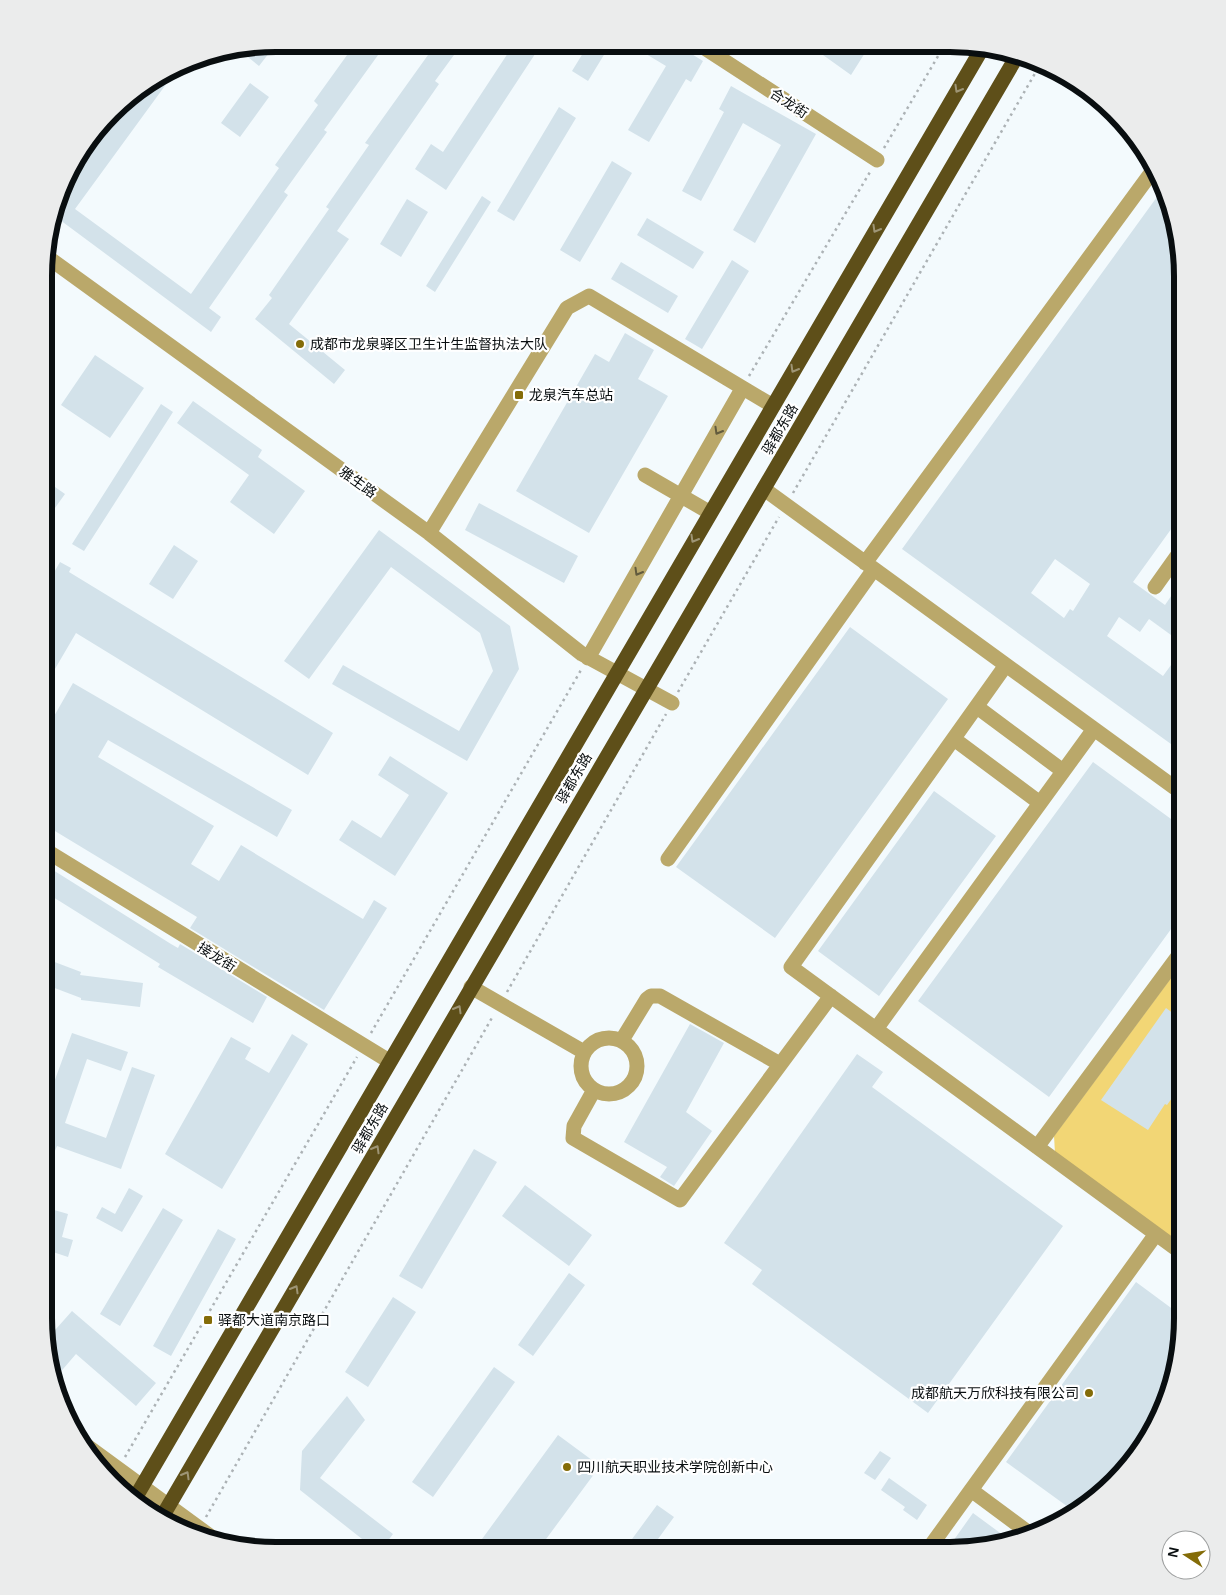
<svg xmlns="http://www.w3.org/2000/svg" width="1226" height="1595" font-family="Helvetica,'Noto Sans SC',sans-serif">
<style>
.green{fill:#f2d675}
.building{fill:#d3e2ea;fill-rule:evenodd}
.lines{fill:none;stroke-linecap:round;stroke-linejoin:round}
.path{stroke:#acb2b5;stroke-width:2.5;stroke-dasharray:2.5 4;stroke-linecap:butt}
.minor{stroke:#baa86a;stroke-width:15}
.highway{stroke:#5e4f19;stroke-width:15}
.oneway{stroke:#9e9575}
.oneway2{stroke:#625b3d}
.poi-dot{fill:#846c08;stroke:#fff;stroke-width:2}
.labels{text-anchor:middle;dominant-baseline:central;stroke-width:4.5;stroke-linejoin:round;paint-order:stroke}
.street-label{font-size:14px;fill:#090e10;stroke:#fff}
.poi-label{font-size:14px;fill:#090e10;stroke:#fff;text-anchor:start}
.rim{fill:none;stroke:#090e10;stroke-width:6}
</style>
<rect width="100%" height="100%" fill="#f3fafd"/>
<path class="green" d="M1182,963v283l-127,-93 -1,-17z"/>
<path class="building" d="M276,44l-17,22 -20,-16 14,-2z
M355,44h31l-62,86 3,2 -43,60 4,3 -79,113 12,9 -10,15 -155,-115 10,-32 65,-88 44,-25 -100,137 116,85 88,-126 -4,-3 43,-60 -4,-4z
M430,44h32l-27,37 4,3 -102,147 12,8 -60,85 56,46 -11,14 -79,-65 17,-21 -3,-3 60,-86 -3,-2 43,-62 -4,-2 63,-88 -3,-3z
M514,44l27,1 -95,145 -31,-21 16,-25 12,8z
M588,45h22l-22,36 -16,-10z
M631,45h46l26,16 -12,21 -5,-3 -37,63 -21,-12 38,-64z
M809,45h61l-19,30z
M250,83l19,14 -29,40 -19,-14z
M731,86l85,48 -61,109 -22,-13 48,-85 -38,-22 -42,78 -19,-10 42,-79 -5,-3z
M559,107l17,11 -62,103 -17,-10z
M612,161l20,12 -52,89 -20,-12z
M1162,190l20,86v238l-49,68 32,23 17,-25v63l-33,-24 -9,13 -21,-15 -12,19 56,40 19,-26v102l-280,-203zM1055,559l35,25 -17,27 -3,-2 -6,9 -33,-25z
M482,196l9,6 -56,90 -9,-6z
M407,199l21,13 -27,45 -21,-13z
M647,218l57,34 -11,17 -56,-34z
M732,260l17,11 -47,78 -17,-10z
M621,262l57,34 -10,17 -57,-34z
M625,333l29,17 -16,29 30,17 -79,137 -73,-42 79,-137 14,8z
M95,355l49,33 -34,50 -49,-33z
M193,401l69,49 -4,7 47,34 -31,43 -44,-32 19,-27 -72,-52z
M161,404l12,8 -89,139 -12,-7z
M45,480l20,14 -20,28z
M479,503l99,53 -14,27 -99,-53z
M379,530l131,96 9,43 -52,92 -135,-77 11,-19 116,66 34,-60 -13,-38 -89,-66 -82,112 -25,-18z
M174,545l24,16 -25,38 -24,-15z
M60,562l11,6 -2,4 264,161 -25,42 -232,-142 -31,53v-98z
M850,627l98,72 -173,239 -99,-71z
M73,683l219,127 -15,27 -169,-97 -10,17 116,69 -23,38 28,17 22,-36 122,74 11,-19 13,8 -63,102 -134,-82 7,-11 -152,-92v-93z
M390,756l58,37 -53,83 -56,-36 13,-20 29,18 28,-43 -31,-20z
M1093,762l89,65v87l-133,183 -131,-96z
M934,791l62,45 -117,160 -61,-45z
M45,865l126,79 7,4 2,-4 87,53 -14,26 -95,-56 2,-3 -115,-72z
M44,958l37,14 -1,3 63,8 -3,24 -59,-7v-2l-37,-14z
M1166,1008l16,12v64l-15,21 -2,-1 -17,26 -47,-30z
M690,1024l34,19 -38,69 26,19 -38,55 -14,-9 7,-10 -43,-25z
M72,1033l56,19 -7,19 -34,-12 -22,64 41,15 26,-71 23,8 -34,94 -64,-23 -13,31v-67z
M292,1034l16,10 -86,145 -57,-35 66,-117 20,11 -6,11 24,14z
M857,1054l26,18 -11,15 191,139 -135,187 -176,-129 10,-14 -38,-27z
M474,1149l23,13 -75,127 -23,-13z
M525,1185l67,50 -23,31 -67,-50z
M129,1188l14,8 -21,36 -26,-14 6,-11 13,7z
M44,1207l24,7 -6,23 11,3 -5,17 -24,-8 6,-24 -6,-1z
M163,1208l20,12 -63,106 -20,-12z
M218,1229l18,10 -65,117 -18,-10z
M569,1273l16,12 -52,71 -15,-11z
M1136,1282l46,34v18l-12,59 -27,54 -40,46 -28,19 -69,-50z
M393,1297l23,15 -48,75 -23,-15z
M72,1311l84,72 -20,23 -60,-52 -19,22 -9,-38z
M494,1367l21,15 -82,115 -21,-15z
M347,1396l18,24 -45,58 73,56 -12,16h-5l-76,-60 2,-39z
M558,1435l42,31 -62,84h-64z
M880,1451l11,7 -16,22 -11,-7z
M889,1478l38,27 -10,15 -14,-10 2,-3 -24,-17z
M657,1505l17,12 -24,33h-26z
M973,1513l34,25 -61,13z"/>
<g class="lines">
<path class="path" d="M884,148l60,-102
M749,376l121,-204
M793,493l248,-430
M678,692l101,-175
M507,992l159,-278
M371,1033l210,-363
M125,1457l232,-400
M206,1517l287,-501"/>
<path class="minor" d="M700,45l177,115
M46,256l383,277 153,121 90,49
M645,475l64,37
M764,489l418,304
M429,533l138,-225 22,-12 184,110
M865,563l289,-394
M1155,587l27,-38
M588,658l154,-269
M1006,665l-215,302 391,286
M977,707l86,64
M954,739l86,64
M45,850l344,211
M668,859l206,-290
M471,987l113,65
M876,1029l218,-300
M581 1066a28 28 0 1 1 56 0a28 28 0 1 1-56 0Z
M622,1040l25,-41 4,-3h9l120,68
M594,1090l-20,36 -1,12 107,62 151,-204
M1037,1147l145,-196
M83,1443l127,93
M971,1490l58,43
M143,1509l5,3
M927,1551l229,-317"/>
<path class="highway" d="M134,1500l849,-1453
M162,1517l855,-1461"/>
</g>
<defs><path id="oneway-chevron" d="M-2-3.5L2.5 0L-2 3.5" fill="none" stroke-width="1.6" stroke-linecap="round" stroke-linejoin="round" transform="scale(1.25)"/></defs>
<g class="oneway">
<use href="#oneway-chevron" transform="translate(958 89) rotate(120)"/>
<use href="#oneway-chevron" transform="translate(876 229) rotate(120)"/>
<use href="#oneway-chevron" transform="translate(794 369) rotate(120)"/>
<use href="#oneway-chevron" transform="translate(694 539) rotate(120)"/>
<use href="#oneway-chevron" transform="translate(458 1009) rotate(-60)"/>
<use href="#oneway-chevron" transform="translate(376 1149) rotate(-60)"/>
<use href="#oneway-chevron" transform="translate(295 1289) rotate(-60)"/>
<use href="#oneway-chevron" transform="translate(186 1475) rotate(-60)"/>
</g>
<g class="oneway2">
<use href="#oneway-chevron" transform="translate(718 431) rotate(120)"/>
<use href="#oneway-chevron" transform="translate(638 572) rotate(120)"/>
</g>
<g class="poi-dot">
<circle cx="300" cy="344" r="5"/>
<rect x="514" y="390" width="10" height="10" rx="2.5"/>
<rect x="203" y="1315" width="10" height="10" rx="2.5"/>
<circle cx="1089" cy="1393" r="5"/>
<circle cx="567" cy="1467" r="5"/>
</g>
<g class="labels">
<g class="street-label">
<text transform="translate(789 103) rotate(33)">合龙街</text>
<text transform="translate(780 429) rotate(-60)">驿都东路</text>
<text transform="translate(358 482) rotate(36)">雅生路</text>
<text transform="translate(574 778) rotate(-60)">驿都东路</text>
<text transform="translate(217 957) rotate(32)">接龙街</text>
<text transform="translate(370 1128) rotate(-60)">驿都东路</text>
</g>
<g class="poi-label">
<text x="310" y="344">成都市龙泉驿区卫生计生监督执法大队</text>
<text x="529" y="395">龙泉汽车总站</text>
<text x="218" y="1320">驿都大道南京路口</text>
<text x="1079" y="1393" text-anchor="end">成都航天万欣科技有限公司</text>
<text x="577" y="1467">四川航天职业技术学院创新中心</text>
</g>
</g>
<path d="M0 0H1226V1595H0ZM276 52H950A224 224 0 0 1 1174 276V1318A224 224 0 0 1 950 1542H276A224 224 0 0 1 52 1318V276A224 224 0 0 1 276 52Z" fill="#ebecec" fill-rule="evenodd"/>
<path class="rim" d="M276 52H950A224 224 0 0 1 1174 276V1318A224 224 0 0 1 950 1542H276A224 224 0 0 1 52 1318V276A224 224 0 0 1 276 52Z"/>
<g transform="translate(1186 1555) rotate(282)"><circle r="24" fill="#ffffff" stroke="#9d9f9f"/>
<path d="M0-4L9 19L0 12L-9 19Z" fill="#846c08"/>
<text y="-8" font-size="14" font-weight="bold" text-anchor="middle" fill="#090e10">N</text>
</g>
</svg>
